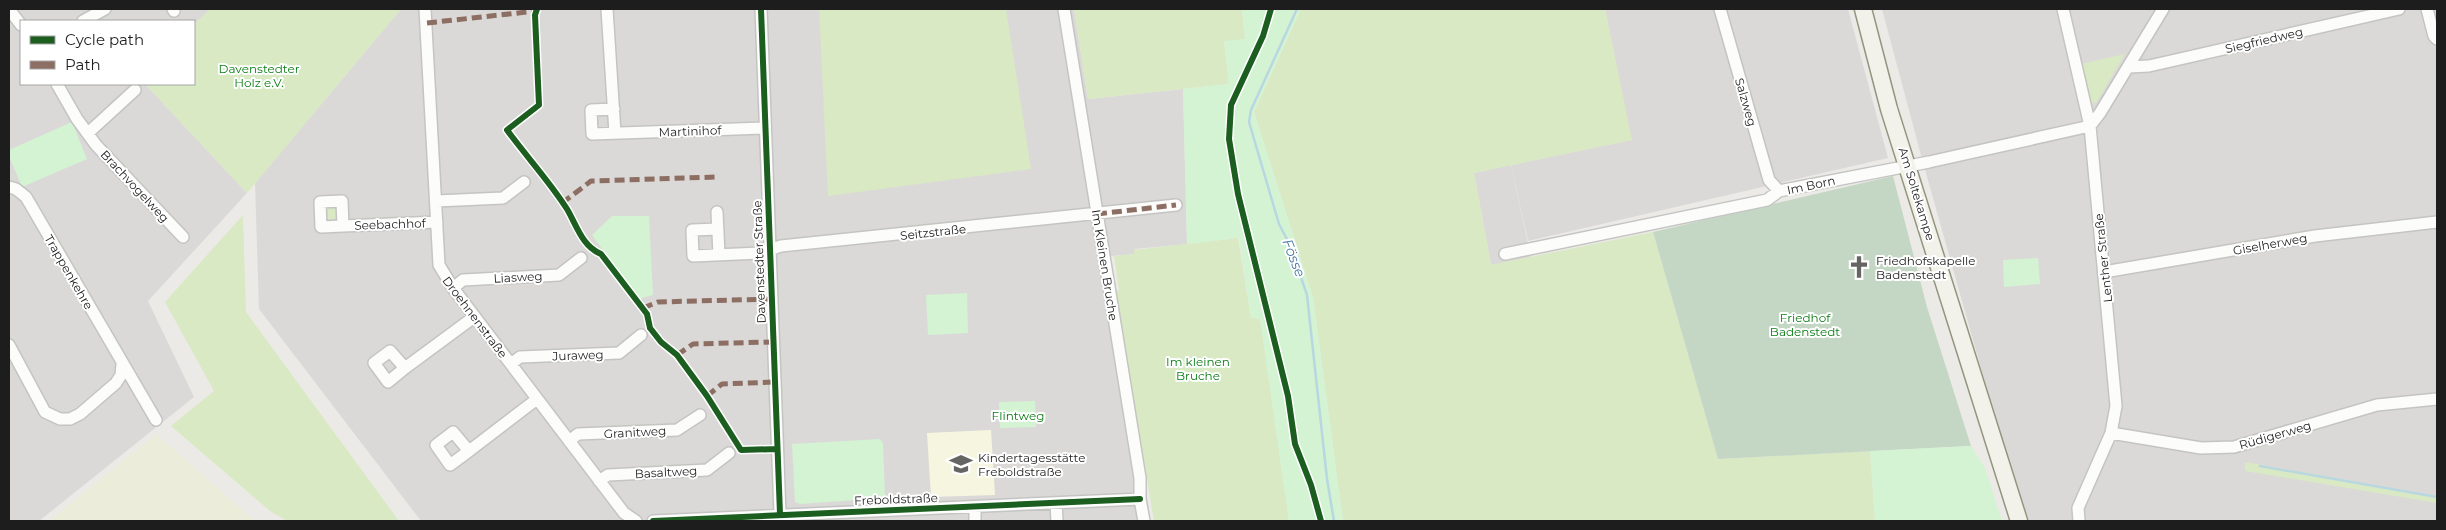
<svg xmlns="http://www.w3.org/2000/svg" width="2446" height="530" font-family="Montserrat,sans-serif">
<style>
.residential{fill:#dbd9d7}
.education{fill:#f6f6e0}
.religious{fill:#dad9d7}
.farmland{fill:#ebecd9}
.grass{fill:#d8e9c4}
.cemetery{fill:#c4d7c5}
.park{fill:#d3f3d3}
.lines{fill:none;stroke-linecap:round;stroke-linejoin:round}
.stream{stroke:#b9d7e0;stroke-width:2.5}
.street-casing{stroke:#c4c4c2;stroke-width:14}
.secondary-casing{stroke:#93957e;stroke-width:19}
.street{stroke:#fcfcfb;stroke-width:11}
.secondary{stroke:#f3f2ea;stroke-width:16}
.quiet{stroke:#8d6e63;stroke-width:5;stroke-dasharray:10 5;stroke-linecap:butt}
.cycleway-casing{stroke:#fff;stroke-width:9}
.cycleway{stroke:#1b5e20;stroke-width:6}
.labels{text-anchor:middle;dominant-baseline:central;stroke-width:4;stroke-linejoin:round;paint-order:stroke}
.street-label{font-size:12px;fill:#1d1d1d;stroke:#fff}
.park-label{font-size:12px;fill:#0b7c15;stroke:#fff}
.poi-label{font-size:12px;fill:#1d1d1d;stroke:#fff;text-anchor:start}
.water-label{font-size:14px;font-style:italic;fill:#4676a5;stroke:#fff}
</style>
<rect width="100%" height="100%" fill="#eceae6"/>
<path class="residential" d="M9,9h201l-16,16v-4h-173v63h124l102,109 -99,108 46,96 -155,124h-30z
M401,9h673l14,90 95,-10 4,155 -52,5v5l-35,3 40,240 1,24h-720l-162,-212 -4,-126z
M1605,9h243l40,149 -360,83 -17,-76 120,-25z
M1882,9h555v512h-413l-102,-362z"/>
<path class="education" d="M991,430l4,65 -64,2 -4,-64z"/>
<path class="religious" d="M1511,165l20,93 -40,7 -17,-92z"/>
<path class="farmland" d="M156,434l99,87h-206z"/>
<path class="grass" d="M210,9h191l-154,184 -102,-109h49v-59z
M819,9h187l25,160 -203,27z
M1074,9h168l3,30 -21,3 5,42 -141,15z
M1301,9h304l27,131 -158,33 17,92 162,-33 65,227 152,-8 5,70h-532l-30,-224 -59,-185z
M2125,54l-29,49 -7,-1 -8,-38z
M324 213a7 7 0 1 1 14 0a7 7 0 1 1-14 0Z
M243,215l3,97 153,209h-112l-17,-10 -99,-85 43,-35 -49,-89z
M1238,238l13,80 9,-1 29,204h-135l-38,-230 3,-1 -5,-34 20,-2v-4z
M2245,462l192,34v7l-192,-32z"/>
<path class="cemetery" d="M1893,176l34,131 44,139 -253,13 -65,-227z"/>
<path class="park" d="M1242,9h59l-47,103 59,185 30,224h-54l-29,-202 -9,-1 -12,-80 -52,6 -4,-155 46,-5 -5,-43 21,-2z
M72,122l15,37 -65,28 -13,-31v-6z
M612,216h37l4,79 -15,4 -46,-64z
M2038,258l2,26 -36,3 -1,-27z
M967,293l1,40 -40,2 -2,-40z
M1035,401l1,26 -36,1 -1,-26z
M880,439l3,4 2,55 -85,6 -5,-2 -3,-58z
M1971,446l14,22 17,53h-127l-5,-70z"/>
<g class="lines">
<path class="stream" d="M1297,9l-46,101 -2,12 30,102 11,21 17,50 20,184 7,42
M2260,466l177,31"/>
<defs>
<path id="street" d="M9,9l12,16
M173,9l1,2
M425,9l14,256 14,23 171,225 12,8
M607,9l8,124
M761,9l19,505
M1064,9l76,469v21l4,22
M1720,9l49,171 10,11
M2427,9l7,27 3,3
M83,21l22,-12
M2129,67l20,-1 250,-57
M57,84l20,35 19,26 87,92
M614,109l-23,1 1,24 173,-6
M88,133l47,-43
M9,187l7,2 10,8 130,223
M436,201l67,-3 21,-16
M717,212l2,43
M343,226l-22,1 -1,-25 22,-1 1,25 94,-4
M718,229l-26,1 1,26 67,-3 21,-7 395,-41
M1505,254l262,-54 12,-9 150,-29 161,-36 -27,-117
M2104,272l211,-36 122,-14
M453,288l10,-8 96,-5 22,-17
M9,345l36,67 15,7h10l10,-5 36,-31 5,-8 1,-11
M511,364l9,-7 99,-4 22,-18
M405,368l-17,14 -14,-19 16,-12 15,17 69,-51
M2111,433l90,15 33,-1 143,-42 60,-6
M569,441l9,-7 99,-4 23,-15
M469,451l-19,14 -14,-20 17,-13 16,19 68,-52
M599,481l9,-6 99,-5 22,-17
M1056,503l1,18
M975,507v14
M653,521l487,-22
M2079,521l-1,-13 33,-75 5,-27 -26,-280 10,-13 63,-104"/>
<path id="secondary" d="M1863,9l26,100 130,412"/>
</defs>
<use href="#street" class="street-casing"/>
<use href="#secondary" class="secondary-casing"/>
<use href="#street" class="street"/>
<use href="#secondary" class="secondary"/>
<path class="quiet" d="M427,23l109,-12
M562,203l29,-22 126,-4
M1097,214l79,-9
M643,308l15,-6 113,-3
M677,355l16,-11 80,-2
M707,396l15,-12 53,-2"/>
<defs>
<path id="cycleway" d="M537,9l-2,6 4,90 -32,25c19,26 43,52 60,79 10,17 15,37 34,45l46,60 3,14 11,14 16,13 30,41 34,54 36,-1
M761,9l19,505
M1271,9l-8,27 -32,69 -2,34 9,55 50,202 7,48 16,41 10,36
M653,521l487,-22"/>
</defs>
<use href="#cycleway" class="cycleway-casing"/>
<use href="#cycleway" class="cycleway"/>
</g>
<defs>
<symbol id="church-bare" viewBox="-9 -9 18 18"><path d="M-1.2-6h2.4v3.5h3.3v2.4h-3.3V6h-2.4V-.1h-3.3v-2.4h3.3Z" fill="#656563" stroke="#fff" stroke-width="2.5" paint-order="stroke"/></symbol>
<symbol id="school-bare" viewBox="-9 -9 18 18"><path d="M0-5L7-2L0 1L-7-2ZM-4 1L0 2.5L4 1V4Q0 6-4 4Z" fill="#656563" stroke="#fff" stroke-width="2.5" paint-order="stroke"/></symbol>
</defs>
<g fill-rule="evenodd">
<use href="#church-bare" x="1843" y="251" width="32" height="32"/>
<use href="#school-bare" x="945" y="448" width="32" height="32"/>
</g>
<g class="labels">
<g class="street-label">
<text transform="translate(2264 40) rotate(-13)">Siegfriedweg</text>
<text transform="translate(1746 102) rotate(74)">Salzweg</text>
<text transform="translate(690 131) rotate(-2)">Martinihof</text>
<text transform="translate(1811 185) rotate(-12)">Im Born</text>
<text transform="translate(135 186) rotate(47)">Brachvogelweg</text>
<text transform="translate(1917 194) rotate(73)">Am Soltekampe</text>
<text transform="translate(390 224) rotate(-2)">Seebachhof</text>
<text transform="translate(933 232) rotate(-6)">Seitzstraße</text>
<text transform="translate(2270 244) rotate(-10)">Giselherweg</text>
<text transform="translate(2103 258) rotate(-96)">Lenther Straße</text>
<text transform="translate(759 262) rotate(-92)">Davenstedter Straße</text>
<text transform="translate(1105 265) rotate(81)">Im Kleinen Bruche</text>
<text transform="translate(69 272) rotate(60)">Trappenkehre</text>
<text transform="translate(518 277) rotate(-3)">Liasweg</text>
<text transform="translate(475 317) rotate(53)">Droehnenstraße</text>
<text transform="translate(578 355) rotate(-2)">Juraweg</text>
<text transform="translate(635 432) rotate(-3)">Granitweg</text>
<text transform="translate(2275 435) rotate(-16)">Rüdigerweg</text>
<text transform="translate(666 472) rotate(-3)">Basaltweg</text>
<text transform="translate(896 499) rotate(-2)">Freboldstraße</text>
</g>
<g class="park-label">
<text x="259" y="68">Davenstedter<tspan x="259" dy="14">Holz e.V.</tspan></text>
<text x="1805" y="317">Friedhof<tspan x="1805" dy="14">Badenstedt</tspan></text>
<text x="1198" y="361">Im kleinen<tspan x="1198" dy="14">Bruche</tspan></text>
<text x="1018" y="415">Flintweg</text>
</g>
<g class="poi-label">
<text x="1876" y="260">Friedhofskapelle<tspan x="1876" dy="14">Badenstedt</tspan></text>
<text x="978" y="457">Kindertagesstätte<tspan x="978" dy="14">Freboldstraße</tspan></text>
</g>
<g class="water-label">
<text transform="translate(1294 258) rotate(69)">Fösse</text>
</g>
</g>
<rect width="2446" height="530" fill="none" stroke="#1d1d1d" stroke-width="20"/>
<rect x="20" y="20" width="175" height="65" fill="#ffffff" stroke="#a5a5a5"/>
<rect x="30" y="36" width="25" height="8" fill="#1b5e20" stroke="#a5a5a5"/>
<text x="65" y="45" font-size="15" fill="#1d1d1d">Cycle path</text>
<rect x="30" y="61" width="25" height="8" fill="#8d6e63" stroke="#a5a5a5"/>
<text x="65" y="70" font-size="15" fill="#1d1d1d">Path</text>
</svg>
